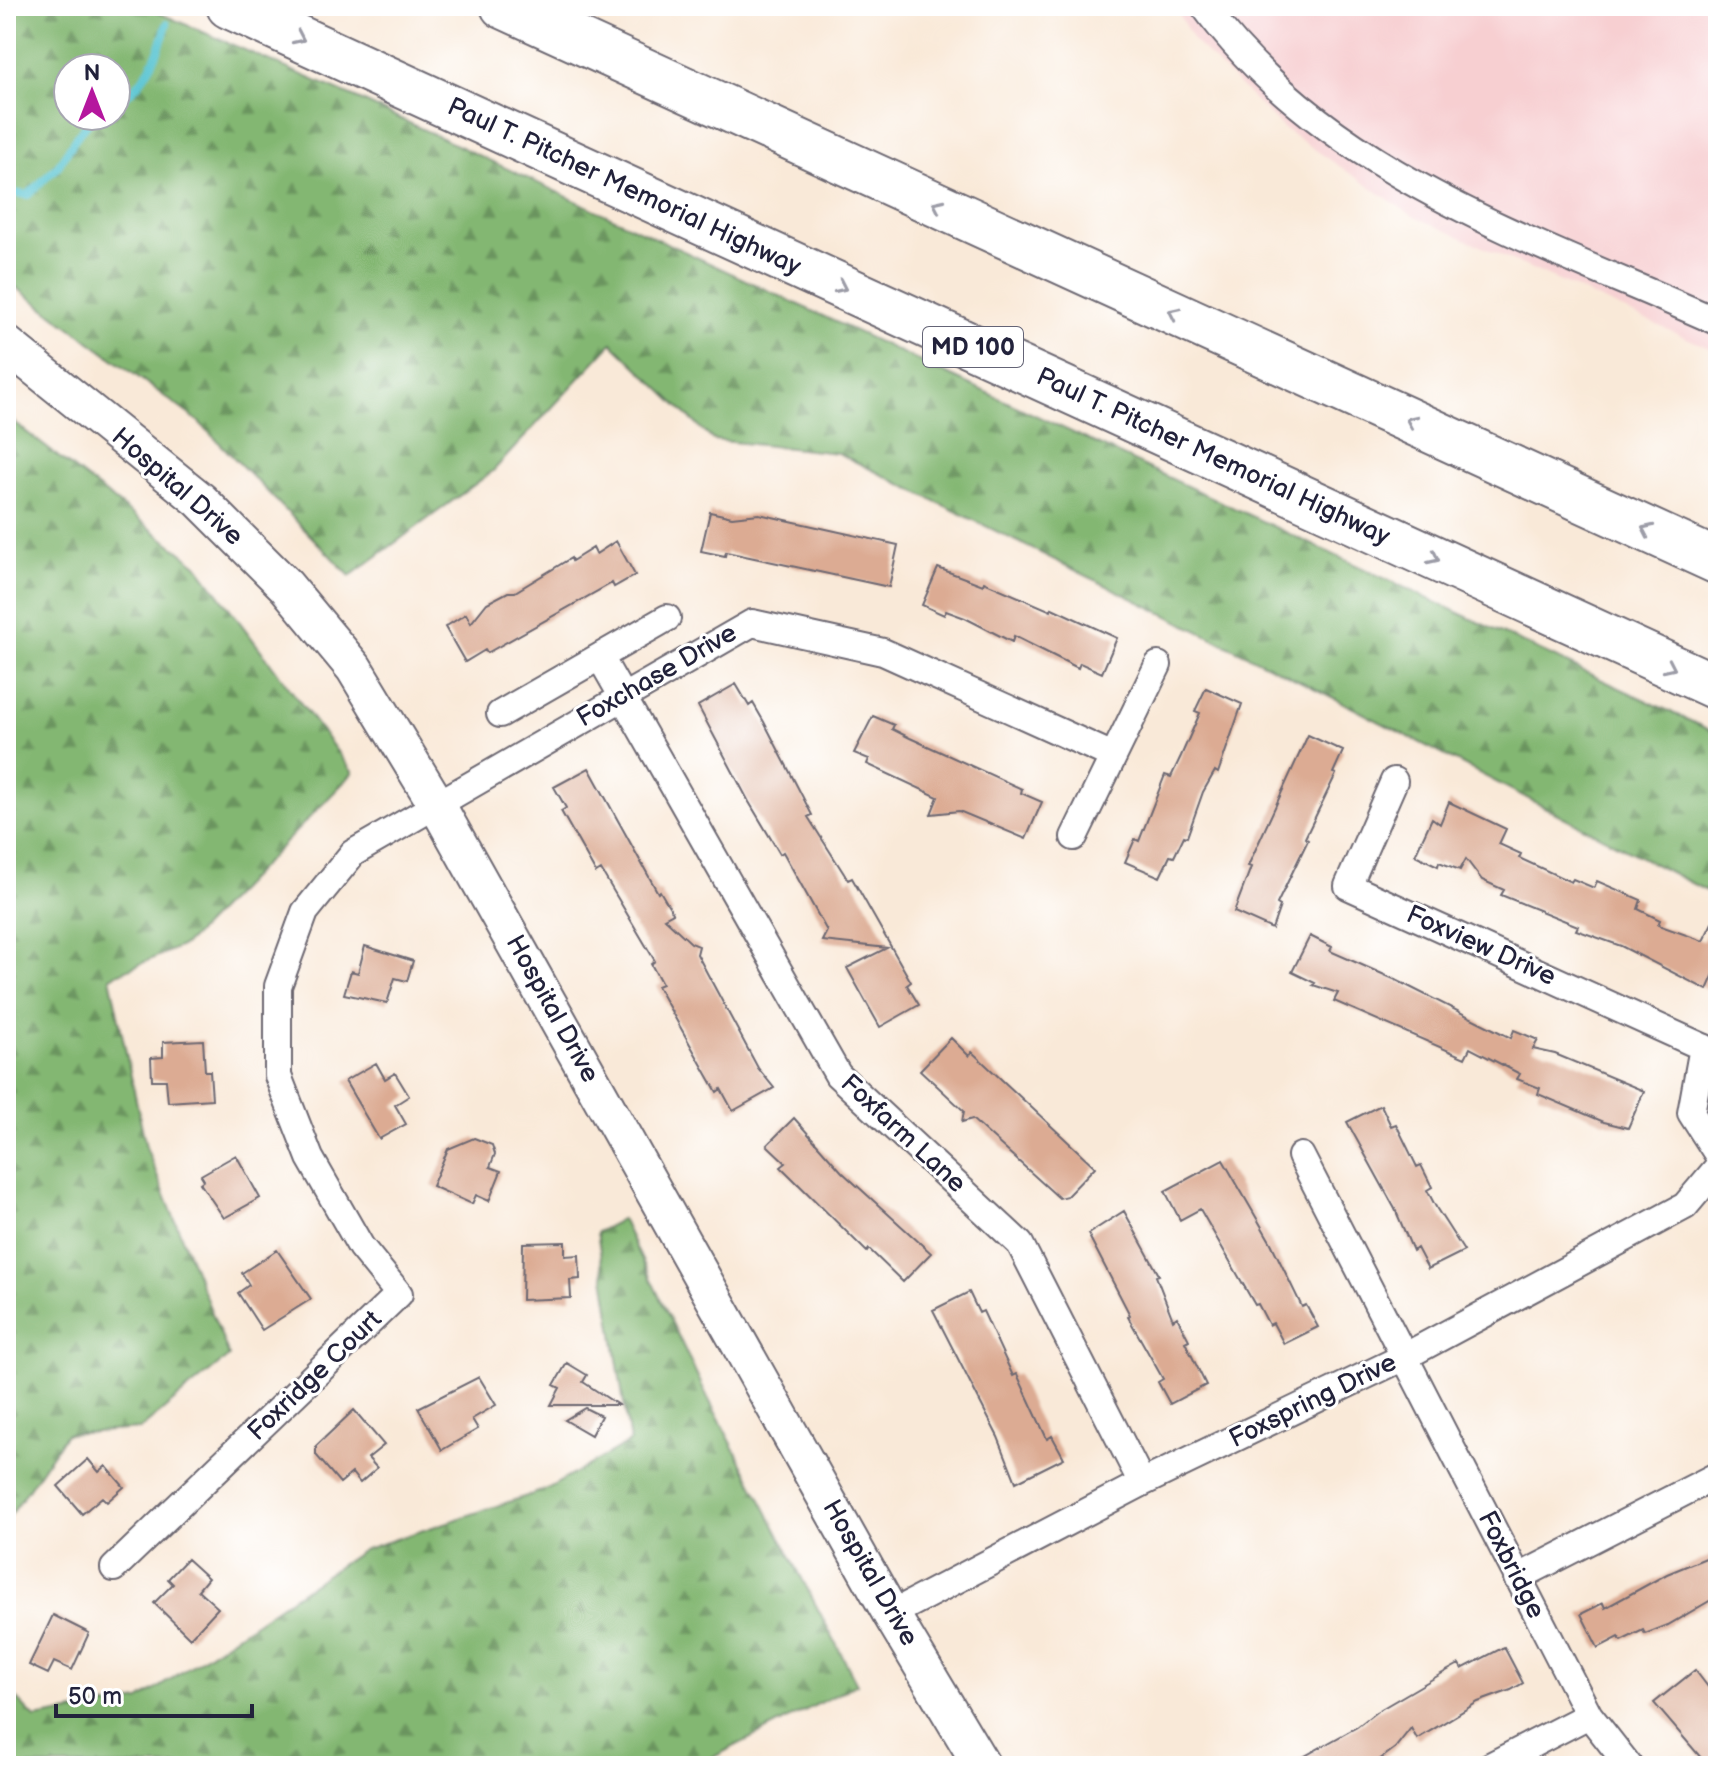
<svg xmlns="http://www.w3.org/2000/svg" width="1724" height="1772" font-family="'Balsamiq Sans',sans-serif">
<style>
.built{fill:#f7cfd1}
.forest{fill:url(#forest-firs);stroke:#526c56;stroke-width:2;fill-rule:evenodd}
.lines{fill:none;stroke-linecap:round;stroke-linejoin:round}
.stream{stroke:#5ac5d3;stroke-width:8}
.building{fill:#dcab93}
.street-casing{stroke:#6d6872;stroke-width:30}
.secondary-casing{stroke:#6d6872;stroke-width:40}
.highway-casing{stroke:#6d6872;stroke-width:48}
.street{stroke:#fff;stroke-width:26}
.secondary{stroke:#fff;stroke-width:36}
.highway{stroke:#fff;stroke-width:44}
.oneway{stroke:#9c9ca7}
.labels{text-anchor:middle;dominant-baseline:central;stroke-width:6;stroke-linejoin:round;paint-order:stroke}
.shield{fill:#fff;stroke:#646476;stroke-width:2}
.shield-label{font-size:24px;font-weight:bold;fill:#22223b}
.street-label{font-size:26px;fill:#22223b;stroke:#fff}
</style>
<defs>
<pattern id="forest-firs" width="22" height="20" patternUnits="userSpaceOnUse" patternTransform="scale(2)"><rect width="22" height="20" fill="#83b772"/><path d="M5 1l3.5 6h-7zM16 11l3.5 6h-7z" fill="#6b945f"/></pattern>
</defs>
<rect width="100%" height="100%" fill="#fff"/>
<filter id="ink" filterUnits="userSpaceOnUse"><feTurbulence type="fractalNoise" baseFrequency=".0125" numOctaves="2"/><feDisplacementMap in="SourceGraphic" scale="16" xChannelSelector="R" yChannelSelector="G"/><feConvolveMatrix kernelMatrix="1 2 1 2 8 2 1 2 1" color-interpolation-filters="sRGB"/></filter>
<filter id="wash" filterUnits="userSpaceOnUse"><feTurbulence type="fractalNoise" baseFrequency=".006" numOctaves="4" result="noise"/><feDisplacementMap in="SourceGraphic" scale="32" xChannelSelector="R" yChannelSelector="G"/><feGaussianBlur stdDeviation="1.8" result="paint"/><feColorMatrix in="noise" values="0 0 0 0 0 0 0 0 0 0 0 0 0 0 0 0 0 1.4 0 .05"/><feComposite in="paint" operator="in"/></filter>
<g filter="url(#wash)">
<rect width="100%" height="100%" fill="#f9e9d8"/>
<path class="built" d="M1174,6h544v346l-305,-136 -130,-88 -90,-88z"/>
<path class="forest" d="M6,6h137l215,93 1360,635v163l-390,-202 -490,-242 -125,-13 -101,-97 -119,128 -143,105 -152,-155 -192,-141zM68,68h48v48h-48z
M6,416l191,149 156,208 -167,171 -76,33 36,170 83,209 -89,73 -74,5 -60,88z
M622,1219l86,179 149,286 -161,82h-690v-78l29,30 105,-18 223,-150 182,-60 85,-48 -33,-210z"/>
<g class="lines">
<path class="stream" d="M116,103c28,-16 43,-49 51,-79
M6,192l22,3 30,-29 21,-33 15,-17"/>
</g>
<g id="blocks">
<path class="building" d="M710,512l22,5 27,-3 139,31 -9,42 -163,-35 -1,4 -24,-5z
M616,541l19,34 -21,12 -2,-4 -125,70 -2,-3 -20,12 -20,-35 21,-13 5,9 16,-20 21,-11h7l56,-34 1,3 21,-13 3,6z
M938,568l45,17 1,-3 67,29 1,-3 65,30 -15,35 -22,-10 -2,5 -64,-32 -2,6 -47,-24 -19,-7 -2,4 -22,-10z
M736,684l13,22 4,-3 11,19 48,93 -4,2 40,63 4,-2 59,104 -4,3 12,20 -39,22 -33,-59 40,-20 -65,-7 5,-10 -44,-79 -3,2 -31,-52 -51,-96z
M1206,688l36,16 -24,69 -3,-2 -12,21 -16,45 -3,-1 -10,21 -4,-1 -10,21 -35,-15 10,-23 4,2 26,-66 6,2 10,-21 19,-43 -5,-2z
M873,716l21,9 -2,4 18,9 112,51 -1,4 21,9 -16,37 -67,-28 -28,3 7,-17 -71,-33 2,-5 -15,-6z
M1308,735l35,16 -10,22 3,1 -31,64 3,2 -31,64 3,2 -8,23 -38,-17 17,-45 -3,-1z
M589,768l69,125 2,-2 13,22 -9,5 27,25 8,3 -2,8 10,19 51,95 16,20 -41,23 -12,-22 -4,3 -60,-106 5,-2 -11,-20 4,-3 -54,-91 -5,3 -35,-62 5,-3 -12,-21z
M1449,802l57,27 -7,15 22,10 -2,4 52,24 2,-3 21,9 3,-7 44,19 -3,9 22,11 -2,5 45,16 15,-30v54l-11,25 -86,-44 -45,-16 2,-4 -77,-31 3,-5 -22,-10 -16,-21 -6,11 -21,-8 -1,4 -23,-11 17,-37 8,6z
M1310,936l22,11 -2,4 66,29 115,58 3,-8 24,10 -5,9 22,5 89,37 -16,37 -24,-6 -66,-28 2,-6 -23,-9 3,-5 -50,-26 -5,10 -131,-57 4,-8 -25,-8 2,-2 -23,-11z
M365,946l48,15 -6,20 -12,-3 -8,25 -43,-9 7,-23 7,2z
M951,1038l18,18 3,-4 123,115 -28,29 -8,2 -87,-79 -10,3 2,-11 -44,-41z
M203,1040l2,31h5l2,28 -44,3 -2,-22h-14l-1,-22 12,-1v-15z
M376,1063l9,16 10,-6 14,23 -14,9 11,19 -27,15 -34,-58z
M1381,1105l10,21 5,-2 21,43 4,-2 11,22 -5,3 10,19 27,42 -36,18 -11,-21 -4,3 -18,-42 -48,-87z
M794,1118l48,54 89,81 -28,29 -34,-33 -2,3 -86,-85 5,-4 -19,-18z
M474,1138l18,7 3,9 -5,13 11,4 -12,30 -13,-6 -4,9 -40,-18 16,-37z
M236,1155l24,43 -36,20 -24,-35 4,-3 -3,-5z
M1223,1160l48,83 31,64 4,-2 12,22 -34,17 -11,-21 -4,2 -11,-21 -3,1 -55,-96 -20,11 -15,-29z
M1124,1211l35,64 -3,1 17,44 4,-3 12,23 -4,2 21,43 -36,19 -12,-22 5,-3 -35,-62 2,-2 -42,-81z
M565,1242v14l14,-1 1,24 -10,1 1,18 -49,2 1,-57z
M277,1250l34,49 -49,31 -24,-37 11,-8 -7,-12z
M969,1292l10,21 4,-2 30,65 4,-2 30,65 5,-3 12,22 -48,24 -18,-45 -65,-127z
M567,1363l20,12 -4,7 35,23h-67l9,-17 -6,-3z
M479,1377l17,28 -24,14 6,10 -36,21 -24,-42z
M585,1408l16,8 -10,19 -26,-15z
M354,1410l30,35 -16,13 9,10 -17,15 -8,-10 -12,10 -24,-28v-9z
M88,1459l11,13 7,-6 18,21 -17,15 -5,-5 -20,17 -24,-28z
M1718,1553v43l-50,29 -23,9 -2,-4 -22,11 -2,-4 -21,11 -17,-34 22,-11 2,5 62,-34z
M187,1559l21,19 -10,12 20,18 -28,30 -36,-35 19,-19 -5,-5z
M53,1615l36,18 -17,37 -18,-8 -6,12 -19,-9z
M1504,1647l19,36 -12,7 -33,12 -61,37 -6,-11 -16,20 -24,18h-84l70,-39 19,-15 65,-38 18,-10 3,5z
M1695,1670l23,30v66h-10l-54,-63z"/>
</g>
</g>
<g filter="url(#ink)">
<use href="#blocks" fill-opacity="0" stroke="#6d6872" stroke-width="2"/>
<g class="lines">
<defs>
<path id="street" d="M1204,6c124,169 331,234 514,316
M600,657l238,418 182,169 122,239
M500,714l167,-96
M1394,781l-46,105 370,168
M1074,837l84,-172
M1703,1047l-12,66 27,42
M1301,1156l288,559 40,51
M114,1568l285,-274 -38,-47 -51,-89 -32,-82v-90l27,-74 48,-59 399,-230 131,29 230,104
M1517,1578l201,-103
M891,1614l251,-131 262,-126 281,-151 33,-39
M1490,1766l99,-51"/>
<path id="secondary" d="M6,344l194,156 86,86 68,82 83,137 454,809 91,152"/>
<path id="highway" d="M229,6l1489,682
M503,6l1215,556"/>
</defs>
<use href="#street" class="street-casing"/>
<use href="#secondary" class="secondary-casing"/>
<use href="#highway" class="highway-casing"/>
<use href="#street" class="street"/>
<use href="#secondary" class="secondary"/>
<use href="#highway" class="highway"/>
</g>
<defs><path id="oneway-chevron" d="M-2-3.5L2.5 0L-2 3.5" fill="none" stroke-width="1.6" stroke-linecap="round" stroke-linejoin="round" transform="scale(2)"/></defs>
<g class="oneway">
<use href="#oneway-chevron" transform="translate(299 38) rotate(25)"/>
<use href="#oneway-chevron" transform="translate(938 205) rotate(-155)"/>
<use href="#oneway-chevron" transform="translate(841 287) rotate(25)"/>
<use href="#oneway-chevron" transform="translate(1174 313) rotate(-155)"/>
<use href="#oneway-chevron" transform="translate(1411 421) rotate(-155)"/>
<use href="#oneway-chevron" transform="translate(1647 530) rotate(-155)"/>
<use href="#oneway-chevron" transform="translate(1434 558) rotate(25)"/>
<use href="#oneway-chevron" transform="translate(1670 667) rotate(25)"/>
</g>
</g>
<g class="labels">
<rect class="shield" x="923" y="327" width="100" height="40" rx="6"/>
<g class="shield-label">
<text x="973" y="347">MD 100</text>
</g>
<g class="street-label">
<text transform="translate(624 187) rotate(25)">Paul T. Pitcher Memorial Highway</text>
<text transform="translate(1213 457) rotate(25)">Paul T. Pitcher Memorial Highway</text>
<text transform="translate(177 487) rotate(41)">Hospital Drive</text>
<text transform="translate(657 676) rotate(-30)">Foxchase Drive</text>
<text transform="translate(1481 946) rotate(24)">Foxview Drive</text>
<text transform="translate(552 1009) rotate(61)">Hospital Drive</text>
<text transform="translate(903 1134) rotate(43)">Foxfarm Lane</text>
<text transform="translate(315 1376) rotate(-44)">Foxridge Court</text>
<text transform="translate(1313 1401) rotate(-26)">Foxspring Drive</text>
<text transform="translate(1511 1565) rotate(63)">Foxbridge</text>
<text transform="translate(870 1573) rotate(60)">Hospital Drive</text>
</g>
</g>
<rect width="1724" height="1772" fill="none" stroke="#fff" stroke-width="32"/>
<g transform="translate(92 92)"><circle r="38" fill="#ffffff" stroke="#a7a7b1" stroke-width="2"/>
<path d="M0-6L14 30L0 20L-14 30Z" fill="#b5179e"/>
<text y="-12" font-size="22" font-weight="bold" text-anchor="middle" fill="#22223b">N</text>
</g>
<path d="M56 1704v12h196v-12" fill="none" stroke="#22223b" stroke-width="4"/>
<text x="68" y="1704" font-size="24" fill="#22223b" stroke="#ffffff" stroke-width="6" paint-order="stroke">50 m</text>
</svg>
